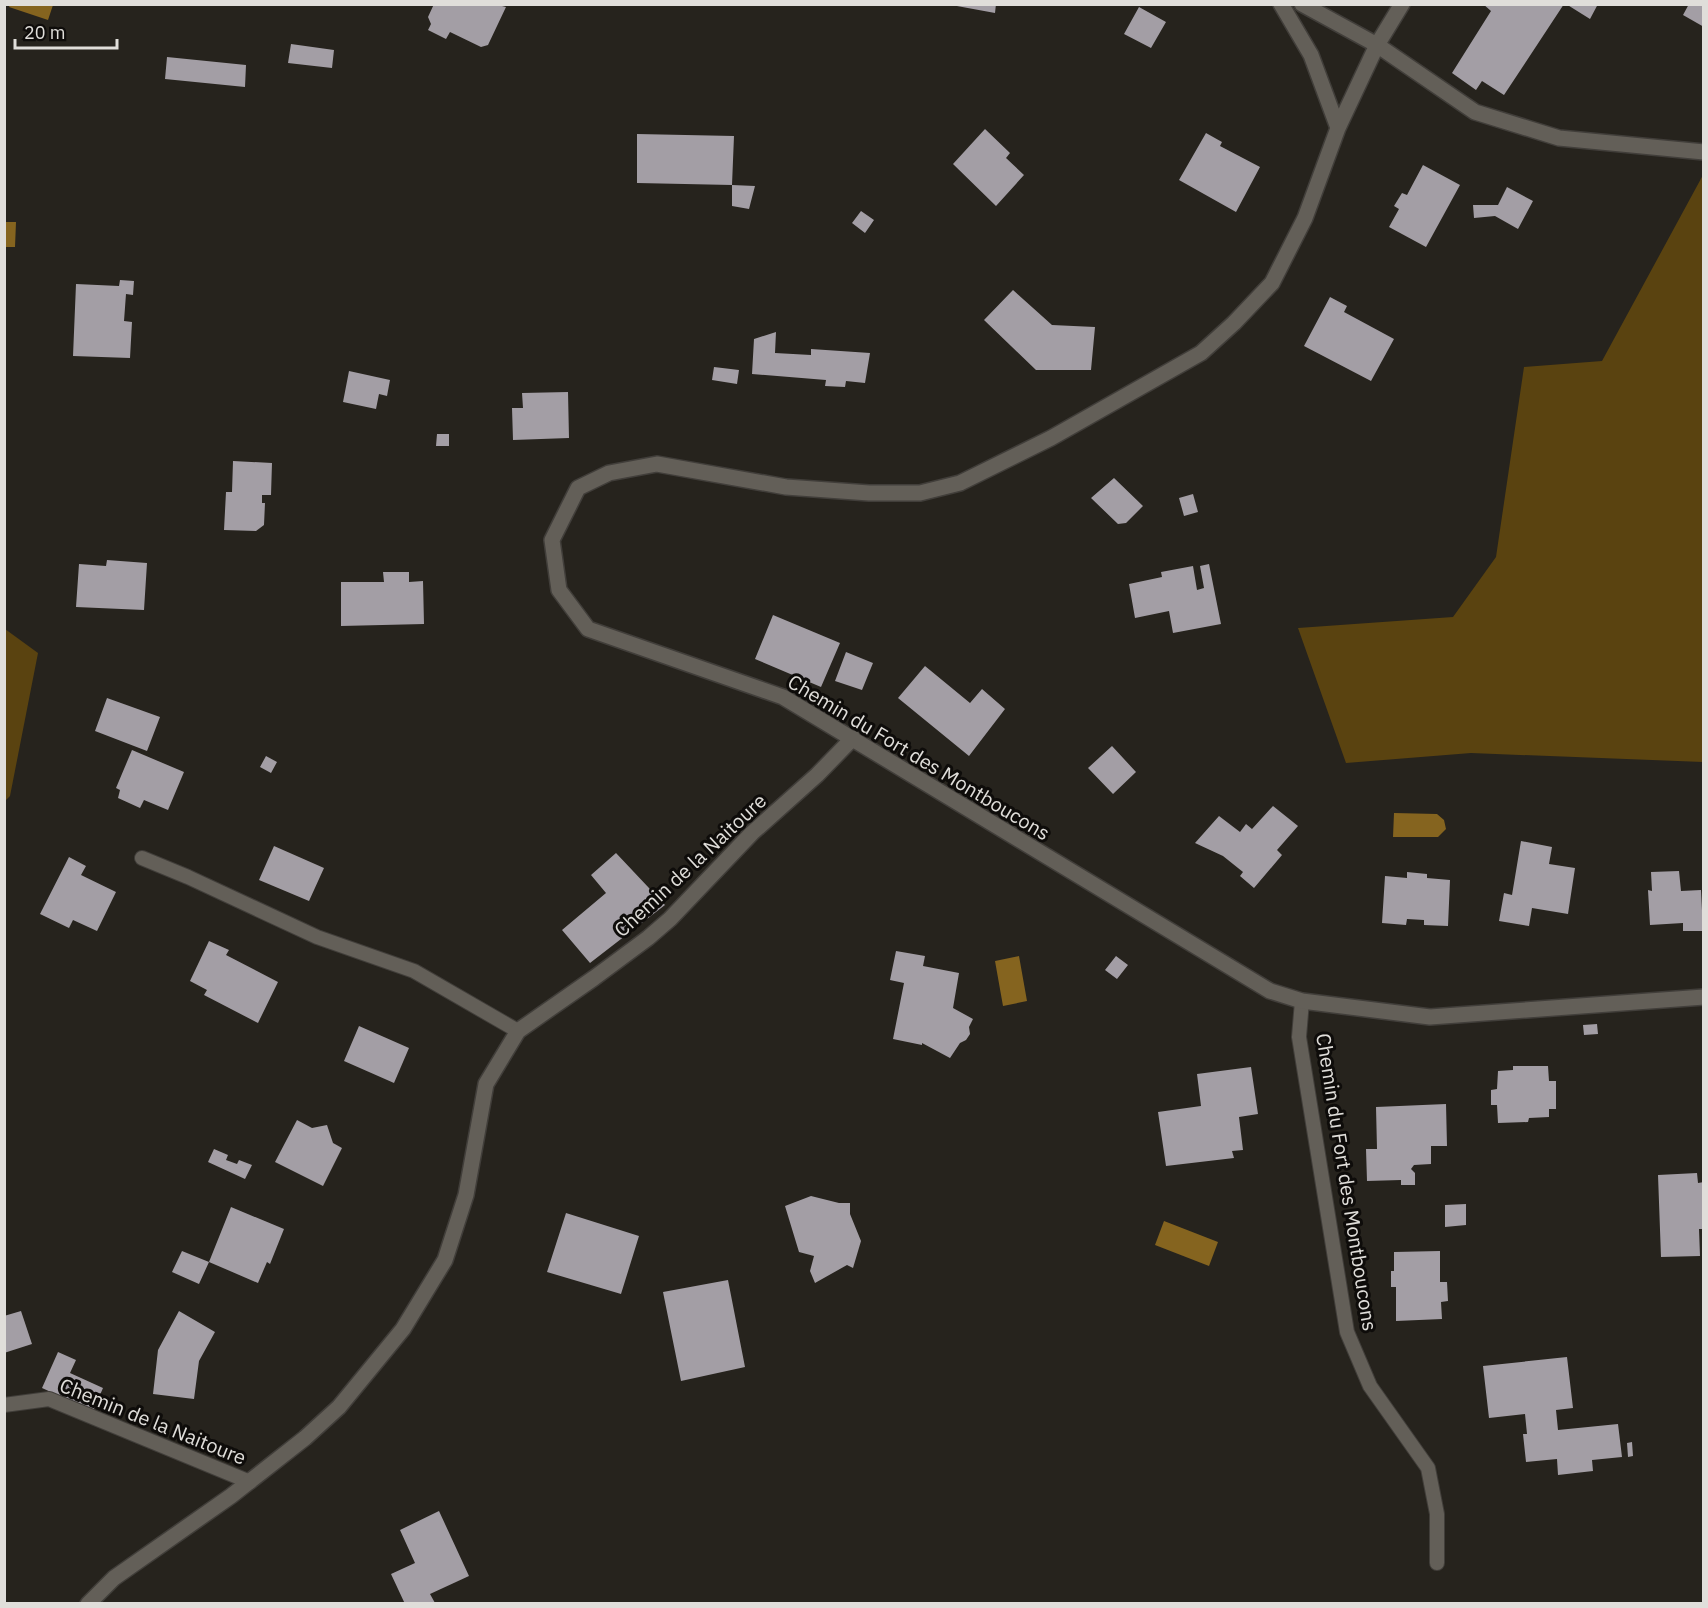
<svg xmlns="http://www.w3.org/2000/svg" width="1708" height="1608" font-family="'IBM Plex Sans',sans-serif">
<style>
.green{fill:#5a4310}
.water{fill:#85641f}
.building{fill:#a39ea5}
.lines{fill:none;stroke-linecap:round;stroke-linejoin:round}
.lane-casing{stroke:#413e3a;stroke-width:16}
.street-casing{stroke:#413e3a;stroke-width:18}
.lane{stroke:#635f58;stroke-width:14}
.street{stroke:#635f58;stroke-width:15}
.labels{text-anchor:middle;dominant-baseline:central;stroke-width:6;stroke-linejoin:round;paint-order:stroke}
.street-label{font-size:20px;fill:#e0deda;stroke:#0e0c0a}
</style>
<rect width="100%" height="100%" fill="#26231d"/>
<path class="green" d="M1703,175v587l-232,-9 -125,10 -48,-135 155,-11 43,-60 28,-190 78,-6z
M5,629l33,24 -28,143 -5,5z"/>
<path class="water" d="M10,5l42,-1 1,1 -5,15 -39,-13z
M5,222h11l-1,25h-10z
M1394,813l43,1 7,6 2,9 -8,8h-45z
M1019,956l8,45 -24,5 -8,-45z
M1164,1221l54,21 -9,24 -54,-21z"/>
<path class="building" d="M434,4h60l12,3 -18,38 -7,2 -31,-15 -4,7 -18,-9 3,-6 -3,-7z
M946,4h50l-1,9z
M1483,4h81l-60,91 -22,-14 -6,9 -24,-17 39,-62z
M1566,4l25,1 7,-1 -8,15z
M1689,4h15v23l-21,-12z
M1139,7l27,15 -15,26 -27,-14z
M291,44l43,6 -2,18 -44,-5z
M167,57l79,8 -1,22 -80,-8z
M985,129l25,24 -4,5 18,17 -28,31 -43,-42z
M1206,133l16,9 -2,4 40,21 -24,45 -57,-32z
M637,134l97,2 -2,49 -95,-2z
M1423,165l37,20 -34,62 -37,-20 10,-18 -5,-3 8,-13 5,2z
M732,185l23,1 -6,23 -17,-3z
M1507,187l26,14 -15,28 -23,-13 -21,2 -1,-13h25z
M861,211l13,9 -9,13 -13,-10z
M120,280l14,1 -1,14 -7,-1 -2,27 8,1 -2,36 -57,-2 3,-72 43,2z
M1013,290l39,35 43,2 -4,43h-55l-52,-50z
M1330,297l17,9 -3,6 50,27 -23,42 -67,-35z
M776,332l-1,21 36,2v-6l59,4 -5,30 -19,-2 -1,6 -20,-1 1,-6 -74,-6 2,-35z
M714,367l25,3 -2,14 -25,-4z
M349,371l41,9 -3,16 -8,-2 -3,15 -33,-7z
M568,392l1,46 -56,2 -1,-32h11l-1,-15z
M437,434h12v12h-13z
M233,461l39,2 -1,32h-9v8h3l-1,22 -8,6 -32,-1 2,-38h6z
M1114,478l29,28 -17,17 -8,1 -27,-26z
M1193,494l5,18 -14,4 -5,-18z
M107,560l40,3 -3,47 -68,-3 3,-43 27,2z
M1209,564l12,60 -48,9 -4,-22 -34,7 -6,-34 33,-7 -1,-5 32,-6 4,24 7,-2 -4,-22z
M383,572h26v10l14,-1 1,43 -83,2v-44h43z
M773,615l67,28 -19,44 -66,-28z
M846,652l27,11 -11,27 -27,-9z
M925,666l45,37 12,-14 23,20 -36,47 -71,-58z
M107,698l53,19 -13,34 -52,-20z
M1112,746l24,26 -23,22 -25,-26z
M132,750l52,22 -16,38 -24,-10 -4,8 -22,-10 2,-8 -4,-2z
M266,756l11,6 -6,11 -11,-6z
M1273,806l25,20 -21,24 5,5 -28,33 -14,-12 3,-4 -20,-16 -28,-13 24,-27 21,16 6,-8 6,5z
M1521,841l31,6 -3,17 26,4 -7,46 -36,-6 -3,18 -30,-5 5,-28 8,2z
M274,846l50,22 -15,33 -50,-21z
M616,853l49,52 -75,58 -28,-33 44,-37 -15,-18z
M69,857l17,9 -5,9 35,17 -19,39 -24,-11 -4,8 -29,-14z
M1679,871l2,20 20,-1 2,41h-20v-8l-33,2 -2,-35 4,1 -1,-19z
M1407,872l20,2v4l23,2 -2,46 -24,-1v-5l-17,-1 -1,6 -24,-2 3,-47 22,2z
M209,941l20,9 -3,5 52,27 -20,41 -54,-28 3,-5 -17,-9z
M896,951l29,5 -2,10 36,7 -6,35 20,11 -4,8 1,7 -4,6 -6,3 -10,15 -28,-15v2l-29,-6 11,-56 -14,-3z
M1116,956l12,9 -11,14 -12,-9z
M1597,1024l1,10 -14,1 -1,-10z
M359,1026l50,22 -15,35 -50,-22z
M1513,1066h35l1,15h7v28h-7v8l-20,1 -1,4 -30,1 -1,-18h-6v-15l6,-1 1,-18 15,-1z
M1251,1067l7,47 -19,3 4,33 -11,1 2,7 -68,8 -8,-54 43,-6 -4,-32z
M1446,1104l1,42h-16v18l-17,1 -3,4 4,4v12h-14v-5l-34,1 -1,-32h11l-1,-42z
M297,1120l15,8 15,-3 6,18 9,5 -19,38 -48,-24z
M214,1149l14,6 -2,5 11,4 2,-4 13,5 -7,14 -37,-17z
M1697,1173l1,10 6,-1v47h-5l1,27 -39,1 -3,-82z
M811,1196l28,7h11v11l11,27 -8,27 -6,-3 -32,18 -5,-12 4,-15 -15,-4 -14,-46z
M1466,1204v21l-21,2v-22z
M231,1207l53,22 -14,35 -3,-2 -9,21 -49,-21 -10,22 -27,-12 10,-21 27,11z
M566,1213l73,23 -18,58 -74,-22z
M1440,1251v31h7l1,19 -7,1 1,17 -46,2v-34h-5v-16h3v-19z
M728,1280l17,87 -64,14 -18,-89z
M21,1311l11,33 -28,9v-37z
M179,1311l36,21 -16,29 -5,38 -41,-5 5,-44z
M58,1352l18,8 -6,13 33,15 -10,23 -51,-23z
M1567,1357l6,51 -17,2 2,20 60,-6 4,33 -30,3 1,11 -35,4 -1,-16 -31,3 -3,-28h4l-2,-20 -36,4 -6,-52z
M1632,1442l1,14 -5,1 -1,-14z
M439,1511l30,65 -39,18 5,9 -2,1h-28l-14,-30 24,-11 -15,-33z"/>
<g class="lines">
<defs>
<path id="lane" d="M142,858l46,19 129,60 97,34 104,60
M1302,1001l-3,36 48,295 23,54 58,82 9,46v49
M4,1405l45,-6 201,83"/>
<path id="street" d="M1281,4l30,51 27,73
M1302,4l75,41 98,67 84,26 145,14
M1402,4l-25,41 -39,83 -33,90 -33,65 -38,40 -33,30 -150,85 -91,45 -40,10h-51l-83,-6 -129,-23 -48,9 -31,15 -26,52 7,50 29,39 195,68 487,294 32,10 128,16 274,-20
M88,1604l26,-26 117,-82 74,-58 34,-31 64,-78 42,-69 21,-65 20,-111 32,-53 76,-53 54,-40 22,-19 82,-86 65,-58 36,-37"/>
</defs>
<use href="#lane" class="lane-casing"/>
<use href="#street" class="street-casing"/>
<use href="#lane" class="lane"/>
<use href="#street" class="street"/>
</g>
<g class="labels">
<g class="street-label">
<text transform="translate(919 757) rotate(31)">Chemin du Fort des Montboucons</text>
<text transform="translate(690 865) rotate(-43)">Chemin de la Naitoure</text>
<text transform="translate(1347 1182) rotate(81)">Chemin du Fort des Montboucons</text>
<text transform="translate(153 1421) rotate(22)">Chemin de la Naitoure</text>
</g>
</g>
<rect width="1708" height="1608" fill="none" stroke="#e0deda" stroke-width="12"/>
<path d="M15 39v9h102v-9" fill="none" stroke="#e0deda" stroke-width="3"/>
<text x="24" y="39" font-size="18" fill="#e0deda" stroke="#0e0c0a" stroke-width="4.5" paint-order="stroke">20 m</text>
</svg>
